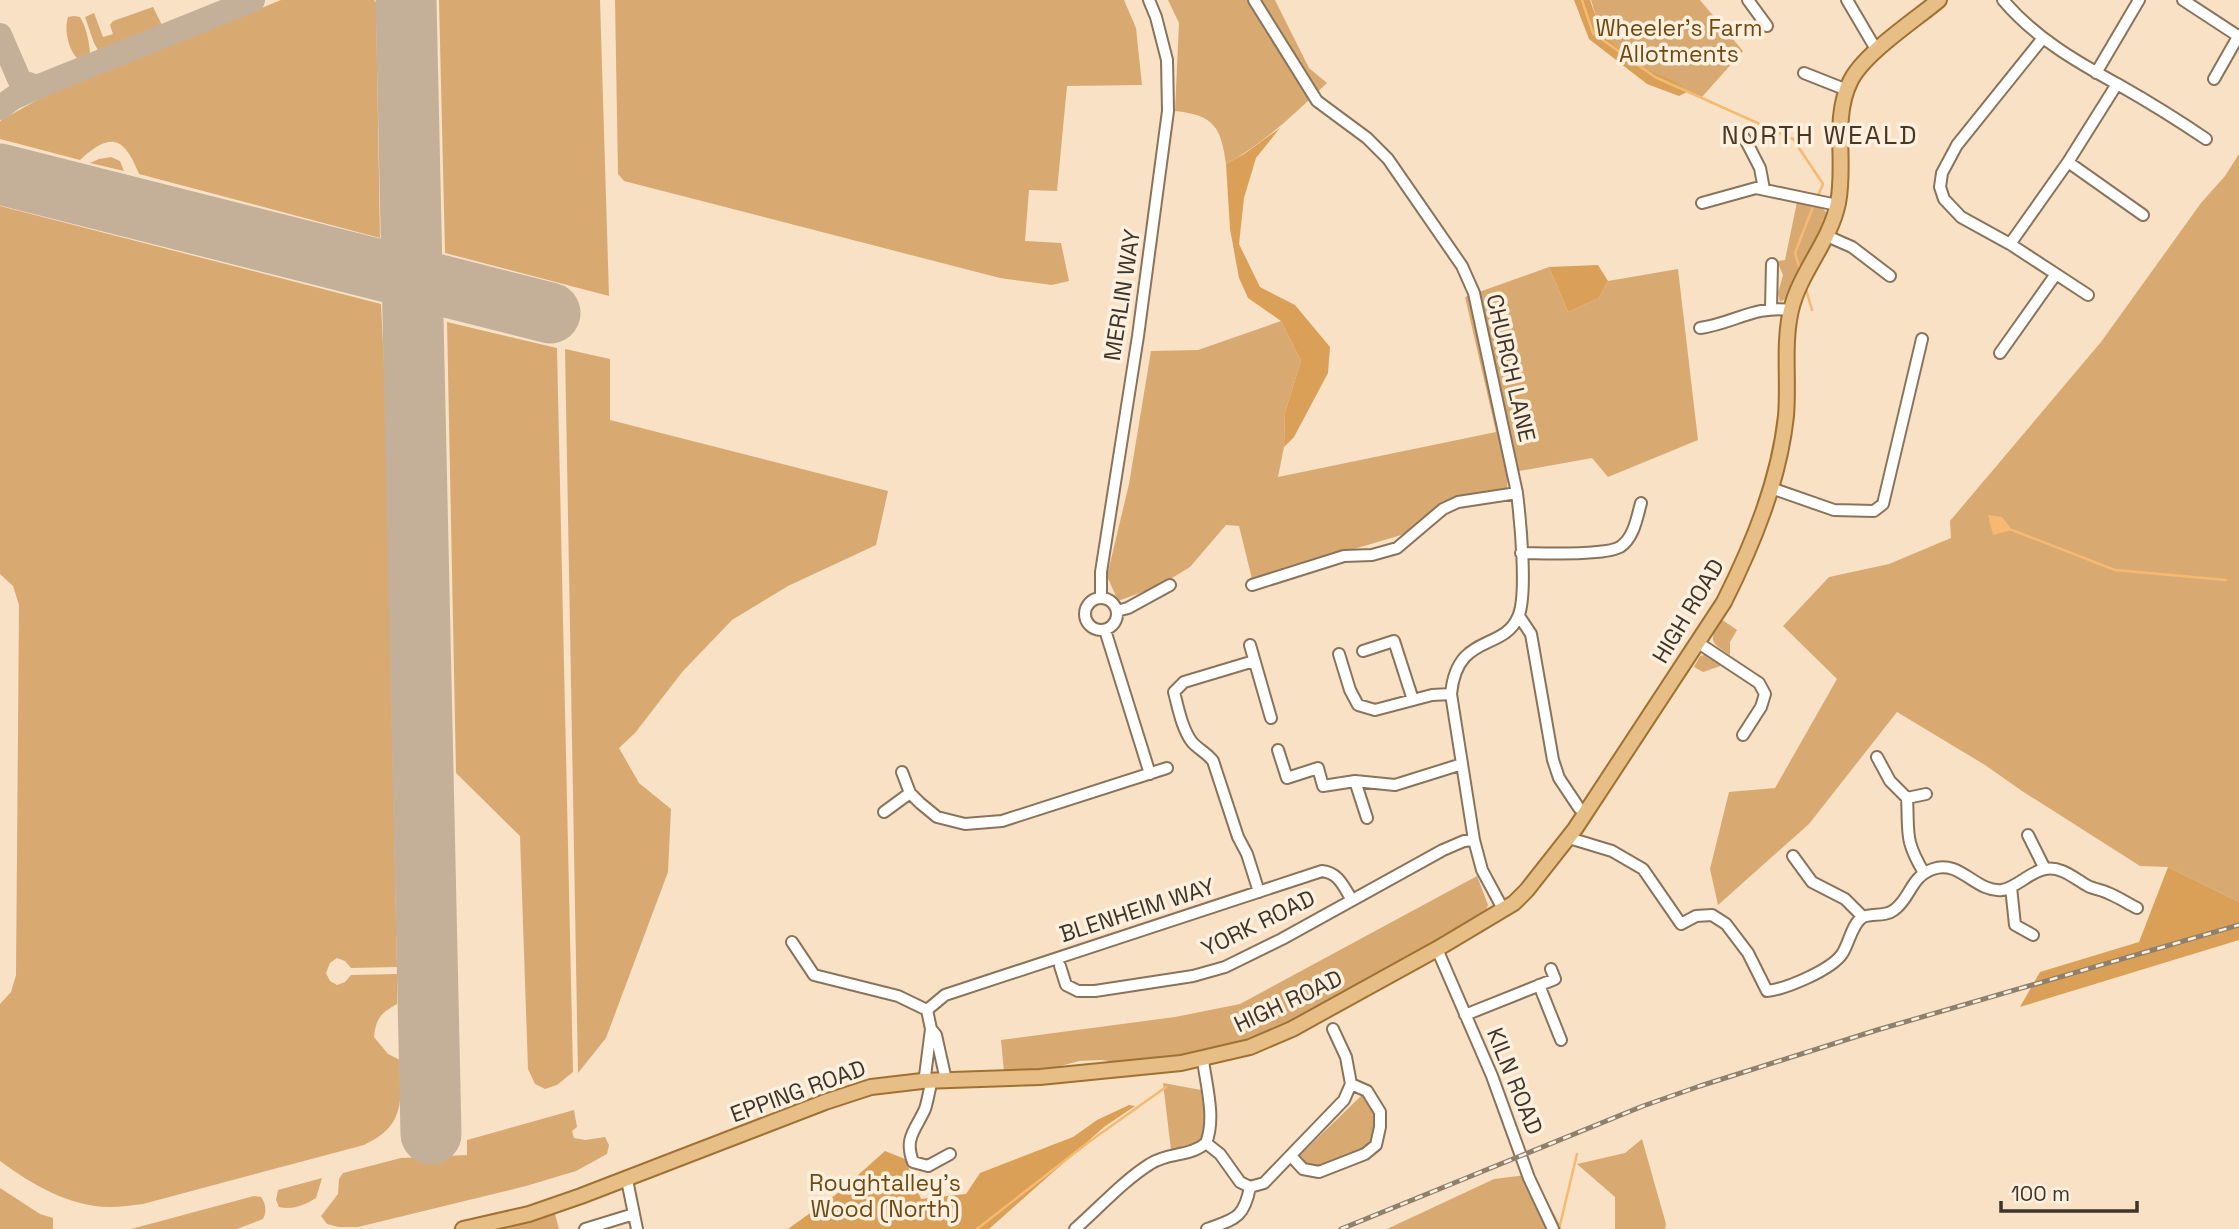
<svg xmlns="http://www.w3.org/2000/svg" width="2239" height="1229" font-family="'Space Grotesk',sans-serif">
<style>
.green{fill:#d8aa72}
.forest{fill:#daa057}
.water{fill:#f5b971}
.lines{fill:none;stroke-linecap:round;stroke-linejoin:round}
.stream{stroke:#f5b971;stroke-width:2.5}
.taxiway{stroke:#c4b099;stroke-width:24}
.runway{stroke:#c4b099;stroke-width:61}
.minor-casing{stroke:#89745b;stroke-width:14}
.major-casing{stroke:#a07132;stroke-width:18}
.minor{stroke:#fff;stroke-width:10}
.major{stroke:#e6be86;stroke-width:14}
.rail-casing{stroke:#8f806d;stroke-width:5}
.rail{stroke:#fef0df;stroke-width:2.5;stroke-dasharray:8;stroke-linecap:butt}
.labels{text-anchor:middle;dominant-baseline:central;stroke-width:7;stroke-linejoin:round;paint-order:stroke}
.park-label{font-size:23px;fill:#704911;stroke:#fef0df}
.street-label{font-size:23px;fill:#3e352a;stroke:#fef0df}
.quarter-label{font-size:26px;letter-spacing:2px;fill:#4b3720;stroke:#fef0df}
</style>
<rect width="100%" height="100%" fill="#f9e1c5"/>
<path class="green" d="M281,0h93l2,3 4,235 -241,-64c-15,-38 -29,-42 -59,-14l-80,-21v-18l44,-25z
M439,0h161l9,296 -164,-43z
M615,0h509l12,28 6,57 -75,1 -10,105 -28,-1 -4,51 36,2 8,38 -17,4 -52,-7 -376,-97 -6,-7z
M1168,0h107l34,68 18,15c-32,30 -62,60 -101,81 -5,-37 -12,-49 -51,-53l4,-88z
M1591,0h109l43,51 -41,46c-38,-16 -78,-28 -100,-66 -5,-9 -8,-21 -11,-31z
M153,7l9,18 -60,25h-4l-4,-7 -9,-26 9,-4 9,24 10,-3 -3,-9 3,-4z
M74,16l6,1c6,9 9,24 10,35l-4,5 -9,1c-9,-9 -13,-29 -9,-41z
M2239,154v748l-71,-35 -28,-1 -118,-75 -37,-26 -88,-53 -88,112 -91,81 -8,-36 19,-77 46,-4 62,-109 -54,-53 46,-49 60,-13 62,-26 -1,-17 151,-179 100,-139 24,-27z
M111,157l9,4 4,10 -34,-8 9,-4z
M1797,202l24,5 6,6v6l-35,69 -5,10 -7,4 -2,-9 5,-18 -6,-14 8,-1z
M0,206l381,98 4,80 12,583 -46,1 -6,-7 -8,-3 -7,5 -4,10 4,8 7,4 8,-3 6,-7 46,-1v30c-16,9 -21,14 -23,33l14,17 12,6c1,40 6,66 -36,85l-221,59c-11,1 -22,3 -33,3 -40,0 -79,-23 -110,-46v-157l11,-12 5,-17 3,-370 -6,-19 -13,-12z
M1549,267l19,45 31,-14 9,-17 70,-12 20,171 -90,37 -16,-19 -84,15 -1,15 -65,14 -34,31 -156,46 -13,-53 -13,-1 -36,42 -31,19 -41,15 -11,-25 22,-92 22,-133 47,-1 83,-29 20,40 -16,51 -1,35 -6,30 218,-45 -31,-135z
M447,322l110,26 16,724 -16,13 -12,4 -10,-5 -7,-15 -8,-233 -64,-63z
M565,349l45,10v61l278,71 -12,54 -88,41 -56,34 -49,51 -48,62 -16,15 20,35 32,26 -3,63 -62,166 -28,35z
M1721,619l16,11 -7,12v13c-21,-13 -21,-14 -9,-36z
M1708,654l18,10 -23,8 -9,-5 6,-11z
M1477,876l11,29 -3,8 -52,33 -115,63 -51,25 -28,11 -29,7 -87,11 -22,-3 -22,1 -29,8 -46,3 -3,-32 174,-23 65,-13z
M1163,1083l38,7c5,37 15,53 -30,60z
M1363,1094c4,6 10,12 13,19 13,34 -36,47 -58,56l-7,-1 -12,-12z
M574,1110l3,17 -5,4 2,7 11,2 20,-3 4,8 -2,9 -31,17 -50,15 -168,41h-20l-11,-3 -6,-8 17,-22 1,-15 4,-6 58,-15 66,-3v-15z
M1642,1139l24,85 -1,5h-50v-32l-38,-33 48,-11z
M1533,1174l29,55h-175l107,-50z
M322,1178l-6,20c-11,7 -23,12 -37,9l-3,-7 2,-10z
M0,1188l40,26 13,4v11h-53z
M254,1196l7,1c5,7 6,14 2,22l-26,10h-106z
M555,1214l4,15h-58z"/>
<path class="forest" d="M1574,0h16c10,32 25,52 54,68 17,9 31,10 43,24l-8,4 -32,-12 -58,-45z
M1280,128l-24,30 -12,40 -5,46 21,43 35,18 35,42 -2,26 -34,64 -10,10 1,-35 16,-51 -20,-40 -33,-23 -9,-20 -9,-49 -4,-65 18,-10z
M1598,265l10,16 -9,17 -31,14 -19,-45z
M2168,867l71,35v38l-219,67 20,-35 99,-30z
M1129,1105l6,1 -31,21 -115,102h-201l50,-36 47,-42 20,8 16,40 45,-5 14,-21 93,-36 24,-17z"/>
<path class="water" d="M1988,515l14,2 10,13 -19,5z"/>
<g class="lines">
<path class="stream" d="M1582,0l11,33 62,44 138,62 30,45 -6,14
M1800,270l-5,-17 19,-49
M1805,286l7,24
M2012,530l103,40 111,10
M977,1229l109,-85 80,-57
M1559,1229l18,-75"/>
<path class="taxiway" d="M0,35l20,46 17,6 216,-87
M0,108l13,-10 24,-11"/>
<path class="runway" d="M406,0l25,1134
M0,174l550,139"/>
<defs>
<path id="minor" d="M1254,0l63,101 50,37 21,21 74,107 12,27 43,200c3,25 11,103 1,124 -15,35 -61,15 -67,77l23,146 8,30 21,39
M1748,0l19,26
M1847,0l30,51
M2003,0c32,38 74,62 116,85 30,17 59,35 87,54
M2183,0l55,36
M2043,38l-86,107 -15,28 -2,14 4,12 17,18 49,27 78,51
M1804,73l43,17
M2096,73l43,-73
M2214,79l25,-44
M1745,139l15,29 4,21
M2068,162l75,53
M1702,203l54,-15 81,17
M1827,236l25,11 38,29
M2010,244l58,-82 49,-78
M1771,308l1,-44
M1700,328c35,-5 54,-23 91,-18
M2000,353l56,-79
M1771,488l63,22 40,1 9,-7 39,-165
M1521,553c20,0 83,3 99,-6 14,-9 17,-30 21,-44
M1252,585l92,-29 28,-1 25,-7 46,-39 15,-7 59,-9
M1085 614a16 16 0 1 1 32 0a16 16 0 1 1-32 0Z
M1101,598v-26l37,-236 30,-225 -1,-51 -11,-43 -7,-17
M1117,611l11,-3 42,-23
M1519,616l12,18 22,126 6,18 20,30
M1105,630l45,144
M1697,642l62,41 6,11 -4,13 -18,28
M1250,645l21,73
M1363,651l31,-10 19,59
M1339,654l11,36 8,15 17,5 57,-15 19,-1
M1254,661l-70,21 -10,10c4,15 8,37 18,50 6,7 15,11 21,19l25,76 9,17 12,38
M1278,750l9,28 31,-10 5,18 32,-5 40,4 67,-21
M1877,757l13,24 17,17c2,36 -3,41 17,75
M902,772l8,21 10,10 17,14 28,7 37,-3 165,-53
M1355,781l12,37
M1907,798l19,-4
M884,812l26,-19
M2028,835l17,34
M1569,838l43,13 31,18 38,55 15,-8 16,-1 14,9 22,29 19,38c19,-2 64,-21 75,-37 7,-10 10,-31 21,-37 9,-4 22,0 31,-7 17,-12 16,-33 39,-41 27,-10 43,24 69,21 16,-3 27,-18 43,-21 17,-3 30,10 43,17 6,3 14,4 20,7 10,4 19,10 29,15
M1793,856l19,26 33,17 18,18
M2011,887l4,38 18,10
M792,942l22,33 84,21 29,14 4,19 -6,47 -3,5
M1437,949l55,127 37,102 24,51
M1060,966l6,19 12,6h17l98,-15 32,-9 57,-28 161,-89 21,-9 10,-1
M1539,985l22,55
M927,1010l18,-15 377,-124c17,2 21,15 30,29
M1465,1015l90,-36 -4,-10
M931,1029l5,6 10,45
M1203,1060c3,25 13,58 3,83
M932,1081c-3,9 -4,19 -7,28 -10,22 -21,29 -12,53l15,4 22,-12
M1206,1143l14,11 20,28 10,5 14,-4 80,-83 7,-16 -5,-27 -13,-28
M1291,1156l12,13 16,3 46,-18 11,-9 4,-18v-15l-13,-21 -16,-7
M627,1180l10,49
M585,1229l49,-15
M1075,1229c24,-21 48,-48 75,-65 18,-12 40,-7 56,-21
M1207,1229c27,-10 37,-10 43,-42"/>
<path id="major" d="M463,1229l66,-15 52,-18 244,-94 46,-15 51,-6 118,-4 141,-14 69,-16 42,-18 145,-80 77,-46 13,-13 48,-61 149,-227c29,-58 55,-121 62,-186 3,-35 -3,-72 5,-106 9,-38 39,-68 47,-107 8,-39 -6,-84 12,-121 13,-28 64,-61 89,-82"/>
</defs>
<use href="#minor" class="minor-casing"/>
<use href="#major" class="major-casing"/>
<use href="#minor" class="minor"/>
<use href="#major" class="major"/>
<defs>
<path id="rail" d="M1341,1229l302,-123 57,-20 177,-56 362,-105"/>
</defs>
<use href="#rail" class="rail-casing"/>
<use href="#rail" class="rail"/>
</g>
<g class="labels">
<g class="park-label">
<text x="1679" y="28">Wheeler's Farm<tspan x="1679" dy="26">Allotments</tspan></text>
<text x="885" y="1183">Roughtalley's<tspan x="885" dy="26">Wood (North)</tspan></text>
</g>
<g class="street-label">
<text transform="translate(1122 295) rotate(-81)">MERLIN WAY</text>
<text transform="translate(1511 368) rotate(77)">CHURCH LANE</text>
<text transform="translate(1688 611) rotate(-59)">HIGH ROAD</text>
<text transform="translate(1137 910) rotate(-18)">BLENHEIM WAY</text>
<text transform="translate(1258 923) rotate(-26)">YORK ROAD</text>
<text transform="translate(1288 1001) rotate(-25)">HIGH ROAD</text>
<text transform="translate(1515 1081) rotate(68)">KILN ROAD</text>
<text transform="translate(798 1091) rotate(-20)">EPPING ROAD</text>
</g>
<g class="quarter-label">
<text x="1820" y="135">NORTH WEALD</text>
</g>
</g>
<path d="M2001 1201v10h136v-10" fill="none" stroke="#3e352a" stroke-width="3.5"/>
<text x="2011" y="1201" font-size="21" fill="#3e352a" stroke="#fef0df" stroke-width="5" paint-order="stroke">100 m</text>
</svg>
